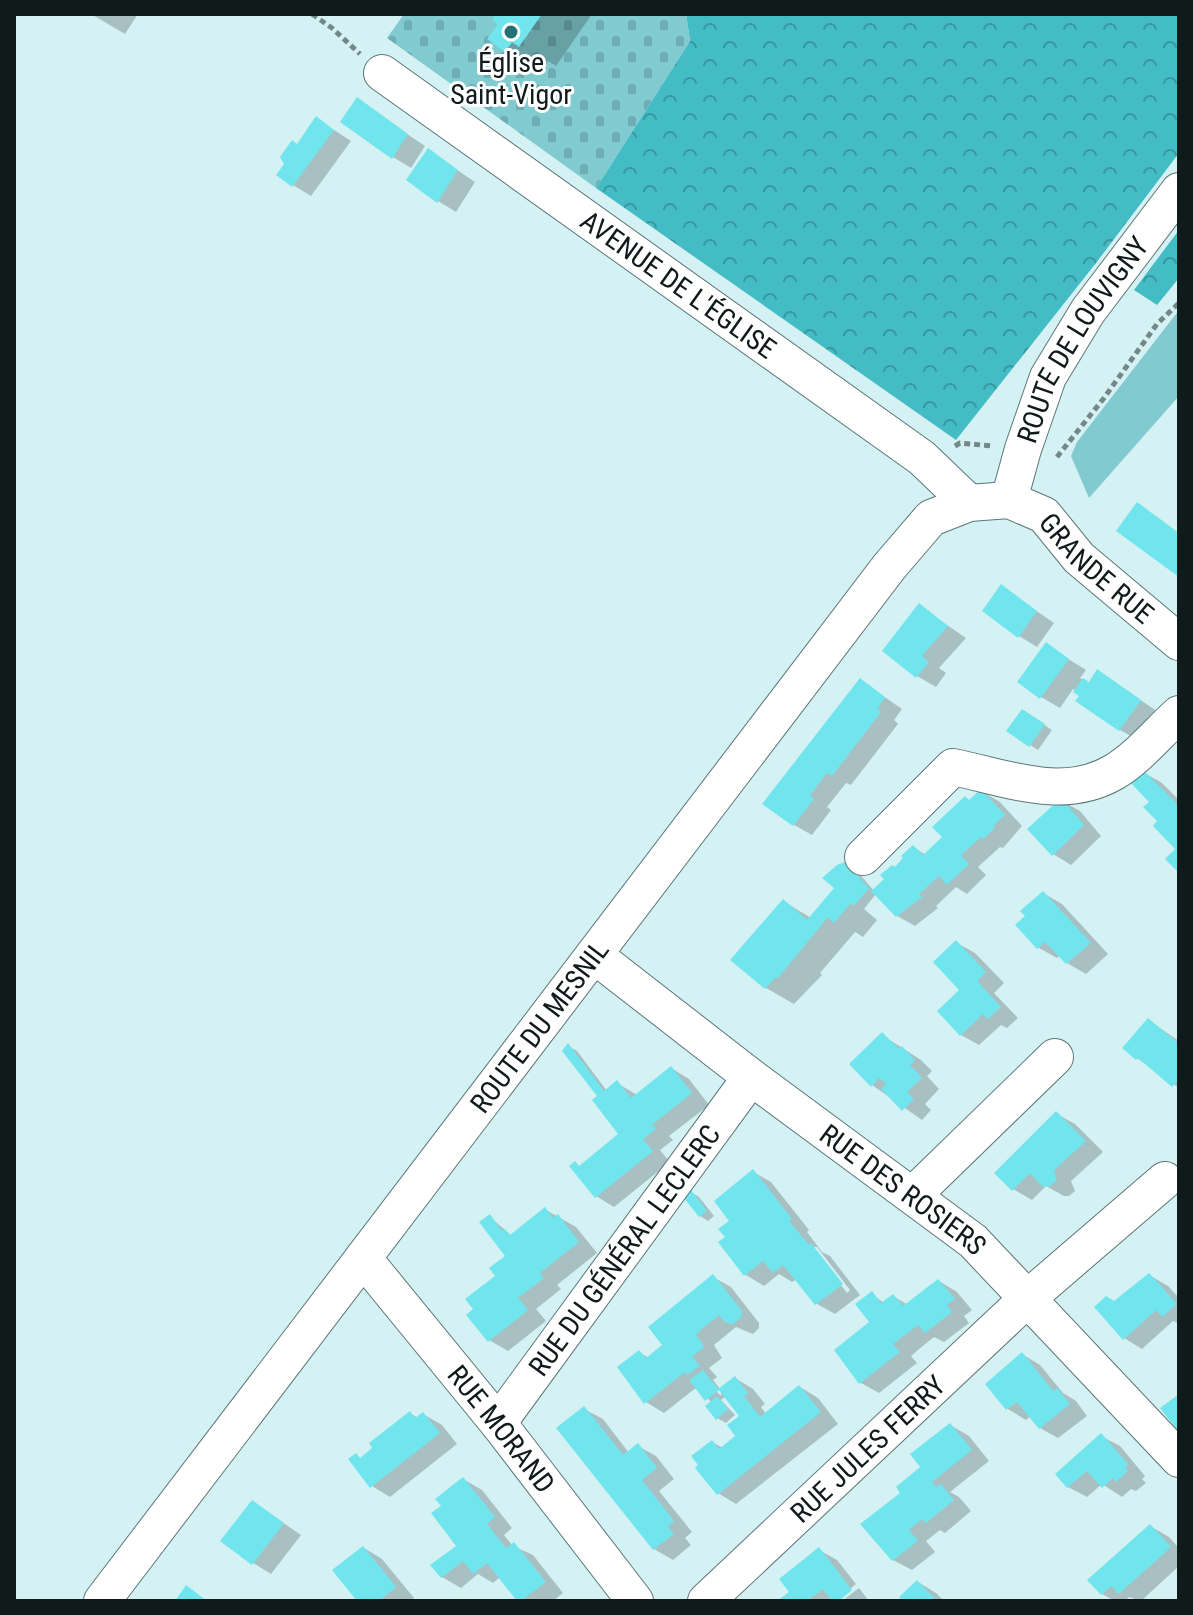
<svg xmlns="http://www.w3.org/2000/svg" width="1193" height="1615" font-family="'Roboto Condensed',sans-serif">
<style>
.green{fill:#81cacf}
.forest{fill:url(#forest-crowns)}
.cemetery{fill:url(#cemetery-stones)}
.shadow{fill:#0003;fill-rule:evenodd}
.building{fill:#71e5ee}
.lines{fill:none;stroke-linecap:round;stroke-linejoin:round}
.minor-casing{stroke:#5c7678;stroke-width:38}
.path{stroke:#748889;stroke-width:5;stroke-dasharray:6 4;stroke-linecap:butt}
.minor{stroke:#fff;stroke-width:36}
.poi-dot{fill:#257075;stroke:#fff;stroke-width:3}
.labels{text-anchor:middle;dominant-baseline:central;stroke-width:6;stroke-linejoin:round;paint-order:stroke}
.poi-label{font-size:28px;fill:#101a1b;stroke:#fff}
.street-label{font-size:28px;fill:#101a1b;stroke:#fff}
</style>
<defs>
<pattern id="forest-crowns" width="20" height="18" patternUnits="userSpaceOnUse" patternTransform="scale(2)"><rect width="20" height="18" fill="#44bcc5"/><path d="M2 6a3 3 0 1 1 6 0M12 15a3 3 0 1 1 6 0" fill="none" stroke="#37989f"/></pattern>
<pattern id="cemetery-stones" width="16" height="16" patternUnits="userSpaceOnUse" patternTransform="scale(2)"><rect width="16" height="16" fill="#81cacf"/><path d="M2 7V4a2 2 0 0 1 4 0v3zM10 15v-3a2 2 0 0 1 4 0v3z" fill="#6eadb1"/></pattern>
</defs>
<rect width="100%" height="100%" fill="#d4f1f3"/>
<path class="green" d="M1179,310v86l-90,102 -18,-42 6,-14z"/>
<path class="forest" d="M686,14h493v139l-83,110 -140,177 -360,-252 94,-147z
M1179,230v48l-22,27 -23,-15z"/>
<path class="cemetery" d="M404,14h282l4,27 -94,147 -209,-150z"/>
<path class="shadow" d="M91,14h47l-13,20z
M499,14h93l-36,52 -8,-5 -6,10 -36,-20z
M357,100l68,46 -14,22 -18,-11z
M317,119l34,22 -40,55 -18,-11 5,-39z
M429,151l46,31 -19,30 -18,-11z
M1002,587l52,36 -17,24 -18,-11z
M919,606l47,32 -27,30 7,5 -10,14 -19,-11z
M1046,645l40,25 -6,8 10,6 26,-1 42,29 -20,28 -18,-10 -47,-41 -13,19 -19,-11z
M860,680l42,29 -8,11 4,4 -47,61 -5,-2 -19,24 4,3 -19,25 -18,-10z
M1031,716l21,14 -14,20 -8,-5z
M1143,772l19,11 17,17v70l-1,-21 -18,-28z
M981,791l19,11 22,24 -19,22 -3,-1 -22,20 8,8 -19,19 -11,-7 -20,19 2,2 -23,18 -18,-10 -21,-22 -12,15 13,11 -14,17 -8,-5 -35,41 2,2 -28,29 -28,-16 -33,-28 50,-59 28,17 30,-23 -16,-17 31,-8 18,21 39,-44 13,8 19,-18 25,-35z
M1062,801l18,10 21,25 -30,29 -18,-11z
M1043,893l19,11 46,50 -22,20 -19,-11 -7,-8 -3,3 -18,-10 -21,-23z
M957,943l18,10 29,30 -10,10 24,25 -11,10 -6,-3 -22,20 -18,-10 1,-45z
M1148,1020l31,21v47l-42,-30z
M882,1035l39,25 11,11 -5,5 12,13 -14,15 6,6 -9,10 -50,-35z
M568,1046l9,5 30,40 10,-8 20,12 34,-27 18,11 20,26 -40,31 4,4 -13,10 10,12 -56,45 -18,-11 -21,-33 6,4 40,-32 -20,-39z
M1057,1114l18,10 28,28 -32,29 4,10 -6,5h-5l-18,-10 -14,14 -19,-11z
M753,1172l18,10 38,48 -2,2 15,20 8,4 30,39 -25,19 -18,-10 -20,-25 -5,3 -13,-8 -15,12 -18,-11 -26,-33 8,-5 4,-16zM812,1247h5l33,43 -3,3z
M691,1192l8,5 15,19 -6,5 -8,-5z
M546,1210l30,17 21,26 -40,32 4,4 -25,20 10,12 -38,30 -19,-11 9,-64 10,-19 -18,-40 22,19z
M1149,1275l19,11 11,12v26l-6,-3 -31,28 -18,-11 -9,-35z
M713,1277l18,10 28,36v5l-6,6 -17,-7 -22,18 8,13 -13,10 8,9 -4,3 7,9h-6l7,7v-7l14,-11 18,11 12,15 -4,3 5,7 34,-27 18,11 20,26 -102,80 -18,-11 -6,-51 11,6 15,-12 4,-20 -16,-20 -5,4 14,15 -9,8 -9,-5 -5,-15 -15,-16 -33,26 -18,-11 -7,-50 10,6 16,-13z
M939,1281l18,11 15,18 -8,6 5,7 -25,19 -10,-5 -10,8 -13,11 6,7 -38,30 -18,-10 -24,-33 35,-27v-29l12,9 9,-7 15,9z
M1022,1354l18,11 23,28 13,8 11,15 -29,22 -18,-10 -9,-12 -5,4 -18,-11 -20,-25z
M584,1409l19,10 26,34 9,-7 18,10 18,23 -15,12 33,41 -7,6 6,7 -18,15 -19,-11z
M410,1413l8,5 5,-4 19,11 15,19 -67,53 -18,-11 -16,-30 6,3z
M950,1425l19,11 20,25 -39,31 9,5 12,14 -26,22 -5,-3 -14,11 9,11 -23,18 -19,-10 30,-92z
M1101,1436l19,10 25,30 -3,3 4,4 -10,8 -5,-2 -9,8 -20,-13 -15,13 -19,-10z
M463,1479l19,11 30,38 -8,7 9,11 20,9 30,38 -10,8h-34l-19,-24 -7,6 -15,-9 -17,14 -19,-11 17,-30 -15,-41z
M253,1502l48,33 -30,39 -18,-11z
M1150,1526l19,11 10,11v18l-38,35 -12,-4 -4,4h-10l-13,-7 -12,-13z
M364,1548l18,11 32,39 -4,3h-51z
M819,1550l18,10 19,24 -20,17h-55l11,-8z
M918,1582l18,11 8,8h-39z
M859,1588l10,13h-27z"/>
<path class="building" d="M496,14h46l-23,33 -7,-5 -7,10 -18,-13 11,-15 -6,-4z
M357,97l51,37 -16,25 -52,-37z
M316,116l18,14 -42,57 -16,-12 8,-11 -4,-7 12,-17 5,4z
M428,148l30,22 -21,33 -31,-23z
M1137,502l42,31v44l-63,-46z
M1001,584l36,27 -19,27 -36,-27z
M919,603l29,23 -26,30 7,6 -13,16 -34,-27z
M1046,642l23,17 -29,40 -23,-17z
M1097,669l44,31 -22,31 -44,-30 4,-5 -6,-4 10,-14 6,4z
M860,678l25,19 -8,12 4,3 -49,64 -5,-3 -17,22 4,4 -21,27 -31,-22z
M1022,709l23,15 -16,23 -23,-16z
M1143,770l36,36v67l-14,-14 10,-10 -22,-23 4,-5 -14,-14 6,-5 -20,-21z
M981,789l24,26 -12,11 2,2 -12,11 -2,-2 -20,18 8,9 -22,21 -8,-9 -20,18 3,3 -26,20 -25,-26 13,-12 -4,-4 12,-10 3,2 8,-9 -2,-2 12,-11 10,10 19,-18 -10,-10 33,-31 4,4z
M1061,798l23,27 -32,31 -25,-27z
M845,862l24,26 -15,18 -3,-3 -17,20 -6,-6 -50,61 -2,-1 -11,12 -35,-29 53,-61 24,21 27,-32 -12,-10 15,-13z
M1043,891l48,52 -25,21 -21,-22 -8,7 -22,-24 10,-9 -5,-5z
M956,940l30,32 -9,9 24,26 -13,12 -5,-5 -23,22 -23,-25 22,-21 -26,-28z
M1148,1018l31,26v35l-7,8 -34,-29 -2,2 -14,-12z
M882,1032l17,17 3,-3 13,14 -5,5 12,13 -15,14 7,7 -12,12 -21,-22 5,-5 -7,-6 -8,9 -22,-23z
M568,1043l36,48 13,-11 14,18 40,-32 21,27 -40,32 4,4 -13,10 10,12 -58,47 -26,-32 6,-5 4,5 39,-32 -26,-34 5,-4 -35,-45z
M1056,1111l30,30 -32,29 3,10 -7,6 -7,1 -13,-14 -18,18 -18,-18z
M753,1169l39,50 -3,2 20,24 2,-2 32,41 -28,21 -32,-40 -10,8 -10,-12 -19,15 -26,-34 7,-5 -7,-8 11,-8 -15,-20z
M691,1190l16,21 -8,6 -15,-19z
M545,1207l8,11 5,-4 21,28 -39,31 4,5 -26,20 10,12 -40,32 -22,-27 7,-6 -8,-10 30,-23 -6,-8 16,-12 -26,-34 11,-8 12,17 3,-2 5,6z
M1149,1273l28,31 -15,13 -6,-7 -33,30 -29,-33 12,-11 8,5z
M713,1274l29,37 -1,7 -8,6 -7,-1 -7,-8 -23,19 8,13 -12,10 8,9 -13,9 -2,-3 -41,32 -27,-37 22,-17 7,8 16,-13 -14,-18z
M938,1279l17,20 -8,6 5,7 -27,21 -7,-8 -13,10 -12,9 7,8 -41,32 -25,-34 35,-28 -14,-18 17,-13 9,12 12,-9 10,12z
M1022,1352l31,39 4,-3 13,16 -31,25 -22,-27 -11,8 -21,-26z
M703,1370l16,20 -14,11 -16,-21z
M735,1376l13,17 -4,3 16,21 39,-32 22,27 -104,83 -22,-27 3,-3 -7,-9 21,-16 7,9 16,-13 -8,-11 12,-9 -21,-27z
M1179,1394v35l-2,1 -17,-22z
M717,1396l11,13 -12,11 -11,-14z
M584,1406l39,49 15,-12 19,25 -15,12 32,41 -6,5 6,8 -21,16 -97,-122z
M410,1411l5,7 8,-6 17,21 -70,55 -22,-29 8,-6 4,5 12,-10 -3,-5z
M950,1423l22,27 -40,32 4,5 5,-3 13,16 -28,23 -4,-4 -13,11 9,11 -26,20 -32,-37 40,-31 -4,-6 24,-20 -10,-13z
M1101,1433l27,31 -3,3 3,4 -12,11 -3,-4 -11,10 -15,-17 -20,17 -12,-14z
M463,1477l32,40 -8,7 19,24 8,-6 32,40 -25,19h-4l-30,-38 -14,11 -10,-13 -22,17 -11,-13 26,-19 -25,-33 10,-7 -6,-7z
M252,1500l32,23 -32,42 -32,-24z
M1150,1524l21,23 -52,47 -8,-8 -10,9 -14,-15z
M363,1546l33,41 -17,14h-22l-25,-31z
M819,1547l33,43 -13,11h-7l-9,-12 -16,12h-30l12,-9 -10,-13z
M917,1580l20,21h-34l-4,-4z
M186,1585l21,16h-32z"/>
<g class="lines">
<defs>
<g id="minor">
<path id="s1" d="M382,73l540,385 47,45"/>
<path id="s2" d="M1009,500l14,-51 25,-72 40,-66 91,-120"/>
<path d="M863,857l90,-90c54,11 110,35 161,5 24,-14 45,-40 65,-58"/>
<path id="s3" d="M594,955l157,122 222,164 206,218"/>
<path d="M913,1195l142,-138"/>
<path id="s4" d="M363,1258l135,165 137,178"/>
<path id="s5" d="M498,1423l253,-346"/>
<path id="s6" d="M102,1601l787,-1034 42,-49 38,-15 40,-3 35,15 35,43 100,84"/>
<path id="s7" d="M706,1601l323,-304 136,-117"/>
</g>
</defs>
<use href="#minor" class="minor-casing"/>
<path class="path" d="M312,14l20,14 28,26
M955,446l5,-3 32,3
M1057,457l47,-59 53,-74 22,-21"/>
<use href="#minor" class="minor"/>
</g>
<circle class="poi-dot" cx="511" cy="32" r="8"/>
<g class="labels">
<g class="poi-label">
<text x="511" y="62">Église<tspan x="511" dy="32">Saint-Vigor</tspan></text>
</g>
<g class="street-label">
<text stroke="none"><textPath href="#s1" startOffset="364">AVENUE DE L'ÉGLISE</textPath></text>
<text stroke="none"><textPath href="#s2" startOffset="178">ROUTE DE LOUVIGNY</textPath></text>
<text stroke="none"><textPath href="#s6" startOffset="1558">GRANDE RUE</textPath></text>
<text stroke="none"><textPath href="#s6" startOffset="722">ROUTE DU MESNIL</textPath></text>
<text stroke="none"><textPath href="#s3" startOffset="388">RUE DES ROSIERS</textPath></text>
<text stroke="none"><textPath href="#s5" startOffset="214">RUE DU GÉNÉRAL LECLERC</textPath></text>
<text stroke="none"><textPath href="#s4" startOffset="220">RUE MORAND</textPath></text>
<text stroke="none"><textPath href="#s7" startOffset="222">RUE JULES FERRY</textPath></text>
</g>
</g>
<rect width="1193" height="1615" fill="none" stroke="#101a1b" stroke-width="32"/>
</svg>
